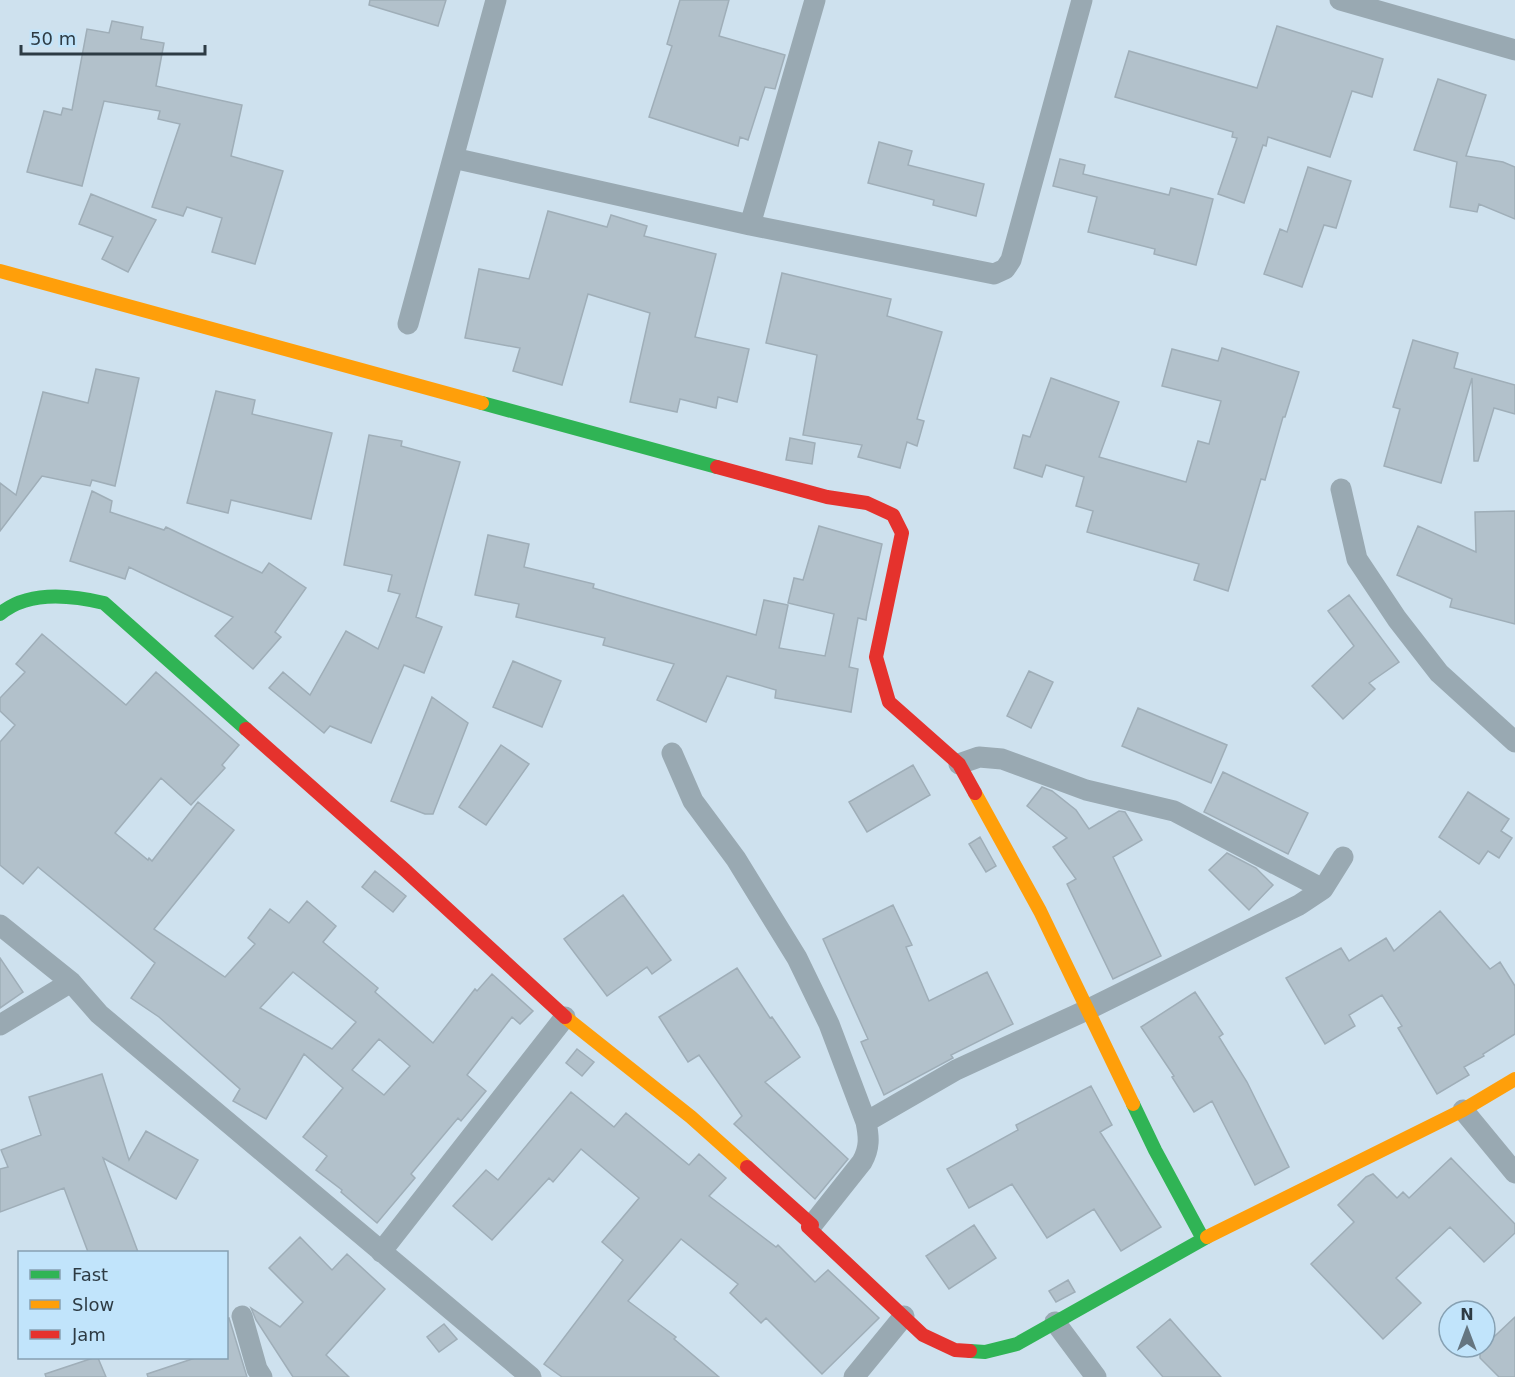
<svg xmlns="http://www.w3.org/2000/svg" width="1515" height="1377" font-family="'DejaVu Sans',sans-serif">
<style>
.building{fill:#b2c1cb;stroke:#9faeb8;stroke-width:1.5;fill-rule:evenodd}
.lines{fill:none;stroke-linecap:round;stroke-linejoin:round}
.street{stroke:#99a9b2;stroke-width:21}
.fast{stroke:#30b455;stroke-width:14}
.slow{stroke:#ff9f0a;stroke-width:14}
.jam{stroke:#e5322d;stroke-width:14}
</style>
<rect width="100%" height="100%" fill="#cee1ee"/>
<path class="building" d="M370,0h76l-8,26 -69,-21z
M680,0h49l-10,36 66,19 -10,34 -10,-2 -17,53 -8,-3 -2,9 -89,-29 23,-71 -5,-2z
M112,21l31,6 -2,12 23,4 -8,43 86,19 -11,51 52,15 -28,93 -43,-12 10,-34 -35,-11 -4,9 -31,-9 28,-83 -22,-5 2,-8 -56,-10 -22,85 -55,-14 17,-61 17,4 2,-7 9,2 15,-81 22,4z
M1277,26l106,33 -11,38 -20,-6 -22,66 -62,-20 -2,9 -3,-1 -19,58 -26,-9 19,-56 -5,-1 1,-5 -118,-35 14,-46 128,37z
M1438,79l48,16 -20,61 37,6 12,5v52l-36,-15 -2,8 -27,-5 7,-45 -43,-12z
M879,142l33,9 -4,14 76,19 -8,32 -43,-11 1,-5 -66,-17z
M1060,159l25,6 -2,9 86,21 2,-7 42,11 -17,66 -42,-11 1,-5 -67,-17 9,-35 -44,-11z
M1308,167l43,14 -15,47 -12,-3 -22,62 -38,-13 16,-45 7,3z
M91,194l65,26 -28,52 -26,-13 11,-22 -34,-13z
M548,211l59,16 4,-12 36,11 -3,10 72,18 -21,83 54,12 -12,53 -19,-5 -2,11 -36,-9 -3,13 -47,-10 20,-89 -62,-19 -26,91 -49,-14 7,-23 -55,-10 14,-69 50,10z
M782,273l109,26 -4,17 55,16 -25,87 7,2 -7,25 -10,-4 -7,26 -42,-11 4,-12 -59,-10 14,-80 -51,-12z
M1413,340l45,13 -4,15 61,17v29l-21,-6 -16,53h-4l-2,-83 -31,105 -57,-17 16,-57 -7,-2z
M1222,348l77,24 -14,45h-2l-18,63 -4,-1 -33,112 -34,-11 5,-16 -112,-32 6,-21 -17,-5 8,-29 -38,-12 -4,12 -28,-9 9,-33 7,2 21,-59 68,24 -20,55 87,25 12,-41 11,3 12,-43 -59,-15 10,-37 46,12z
M96,369l43,9 -24,108 -23,-6 -2,6 -48,-10 -42,55v-48l16,12 27,-103 45,11z
M216,391l39,9 -3,14 80,19 -21,86 -80,-19 -3,13 -41,-10z
M369,435l33,6 -1,5 59,16 -44,155 26,10 -18,46 -20,-8 -33,78 -41,-17 -6,7 -55,-45 14,-16 27,23 36,-64 32,18 22,-55 -12,-3 4,-16 -48,-10z
M790,438l25,5 -3,21 -26,-4z
M92,491l20,10 -2,11 54,18 2,-3 96,46 7,-10 37,25 -31,44 6,5 -28,32 -38,-33 18,-19 -104,-50 -4,12 -55,-18z
M1515,511v113l-65,-17 2,-8 -55,-24 21,-49 58,26 -1,-40z
M819,526l63,18 -15,69 -1,7 -8,-2 -9,49 9,2 -7,43 -76,-14 1,-8 -49,-14 -21,46 -49,-22 17,-36 -71,-19 2,-7 -89,-21 3,-13 -44,-9 13,-60 41,9 -5,23 70,17 -1,4 163,47 8,-35 24,5 -9,43 46,8 9,-42 -46,-11 6,-25 9,2z
M1349,595l50,67 -30,21 6,6 -32,30 -31,-33 42,-40 -26,-35z
M42,634l84,71 30,-33 83,73 -17,20 3,3 -34,37 -30,-27 -46,55 33,27 1,-2 3,3 46,-59 36,28 -80,99 71,48 30,-33 -7,-6 22,-29 19,14 18,-22 29,25 -13,16 55,46 -3,4 58,51 42,-54 2,2 15,-17 41,37 -13,13 -8,-7 -45,58 19,16 -25,30 -3,-3 -47,56 4,4 -38,45 -36,-31 1,-2 -26,-20 11,-14 -24,-19 40,-49 -39,-34 -38,65 -33,-18 7,-12 -81,-72 -28,-19 24,-35 -117,-96 -15,17 -23,-19v-123l15,-17 -15,-14v-13l25,-26 -9,-8zM293,972l63,50 -24,27 -72,-41zM379,1039l31,27 -26,29 -32,-25z
M513,661l48,20 -19,46 -49,-20z
M1029,671l24,11 -22,46 -24,-12z
M432,697l36,26 -35,91h-8l-34,-13z
M1138,708l89,37 -16,38 -89,-37z
M501,745l28,19 -43,61 -27,-18z
M913,765l17,30 -63,37 -18,-30z
M1223,772l85,41 -20,41 -84,-42z
M1042,787l10,4 24,19 13,19 30,-18 6,1 17,28 -29,17 48,99 -48,23 -46,-95 9,-5 -23,-32 14,-9 -40,-32z
M1468,792l41,27 -8,12 11,7 -13,20 -11,-7 -9,13 -40,-27z
M980,837l16,29 -10,6 -17,-28z
M1227,853l29,15 17,17 -24,25 -40,-40z
M375,871l31,25 -13,16 -31,-25z
M623,895l48,65 -19,14 -5,-7 -40,29 -43,-57z
M893,905l19,40 -6,2 23,54 58,-29 26,52 -62,31 2,3 -69,37 -23,-53 7,-3 -45,-100z
M1440,911l50,58 10,-7 15,24v48l-32,20 1,2 -20,11 5,8 -32,19 -39,-66 4,-2 -20,-31 -33,20 6,11 -30,18 -39,-66 55,-30 8,13 37,-23 8,13z
M0,958l23,34 -23,16z
M737,968l33,50 2,-1 28,40 -35,25 83,77 -33,40 -81,-75 8,-8 -43,-61 -11,7 -29,-45z
M1195,992l28,42 -4,3 28,45 42,85 -34,18 -43,-84 -18,11 -22,-35 2,-1 -33,-49z
M577,1049l17,13 -12,14 -16,-13z
M102,1074l27,86 17,-29 52,29 -22,39 -73,-41 35,94h-50l-24,-64 -64,24v-43l8,-2 -7,-17 40,-15 -12,-38z
M1091,1086l21,39 -12,7 61,95 -40,24 -27,-42 -47,29 -35,-54 -43,24 -22,-39 71,-39 -2,-5z
M571,1092l43,35 12,-14 63,52 10,-11 27,24 -17,18 67,51 2,-2 37,37 13,-12 51,48 -57,56 -56,-56 -5,5 -31,-30 8,-9 -57,-45 -53,62 48,36 -2,2 45,38h-157l-18,-13 79,-104 -21,-18 37,-44 -58,-49 -28,33 -4,-4 -57,62 -39,-34 33,-36 12,10z
M1451,1158l64,66v9l-31,29 -34,-35 -54,51 25,25 -38,36 -72,-75 43,-42 -16,-17 28,-28 7,-3 24,24 6,-6 6,6z
M974,1225l22,33 -47,31 -23,-33z
M300,1237l32,33 15,-16 38,35 -59,66 23,22h-56l-37,-57 -5,-12 29,19 23,-25 -34,-34z
M1068,1280l7,12 -19,10 -7,-11z
M1515,1317v60h-16l-19,-19v-8z
M229,1318l18,59h-99l-1,-3 48,-16h31v-39z
M1170,1319l51,58h-58l-26,-30z
M444,1324l13,15 -18,13 -12,-15z
M93,1358h5l8,19h-60l-1,-3z"/>
<g class="lines">
<path class="street" d="M1340,0l175,50
M453,158l297,67 244,49 11,-5 6,-9 71,-260
M750,225l65,-225
M408,324l88,-324
M1341,489l16,70 40,60 42,54 76,69
M672,753l21,48 43,58 61,99 32,66 37,98c3,15 4,26 -4,40l-50,63
M959,764l20,-7 23,2 84,31 88,21 149,78
M0,925l71,57 28,32 432,363
M0,1025l71,-43
M1463,1110l52,63
M866,1122l90,-52 133,-61 210,-104 24,-16 20,-32
M381,1252l184,-235
M242,1316l15,53 5,8
M1055,1322l41,55
M854,1377l50,-61"/>
<path class="fast" d="M482,403l235,64
M0,614c28,-24 71,-19 104,-11l142,126
M1133,1104l22,46 48,89
M970,1351l15,1 32,-8 190,-107"/>
<path class="slow" d="M0,271l482,132
M975,793l65,118 93,193
M565,1017l126,100 56,50
M1207,1237l256,-127 52,-31"/>
<path class="jam" d="M717,467l110,30 40,6 26,12 9,18 -26,124 13,45 70,62 16,29
M246,729l159,141 160,147
M747,1167l65,58 -4,2 115,108 32,15 15,1"/>
</g>
<rect x="18" y="1251" width="210" height="108" fill="#c1e4fb" stroke="#86a0b2" stroke-width="1.5"/>
<rect x="30" y="1270" width="30" height="9" fill="#30b455" stroke="#86a0b2" stroke-width="1.5"/>
<text x="72" y="1281" font-size="18" fill="#2d3b44">Fast</text>
<rect x="30" y="1300" width="30" height="9" fill="#ff9f0a" stroke="#86a0b2" stroke-width="1.5"/>
<text x="72" y="1311" font-size="18" fill="#2d3b44">Slow</text>
<rect x="30" y="1330" width="30" height="9" fill="#e5322d" stroke="#86a0b2" stroke-width="1.5"/>
<text x="72" y="1341" font-size="18" fill="#2d3b44">Jam</text>
<g transform="translate(1467 1329)"><circle r="28" fill="#c1e4fb" stroke="#86a0b2" stroke-width="1.5"/>
<path d="M0-4.5L10 22L0 15L-10 22Z" fill="#657580"/>
<text y="-9" font-size="16" font-weight="bold" text-anchor="middle" fill="#2d3b44">N</text>
</g>
<path d="M21 45v9h184v-9" fill="none" stroke="#2d3b44" stroke-width="3"/>
<text x="30" y="45" font-size="18" fill="#2d3b44" stroke="#c1e4fb" stroke-width="4.5" paint-order="stroke">50 m</text>
</svg>
